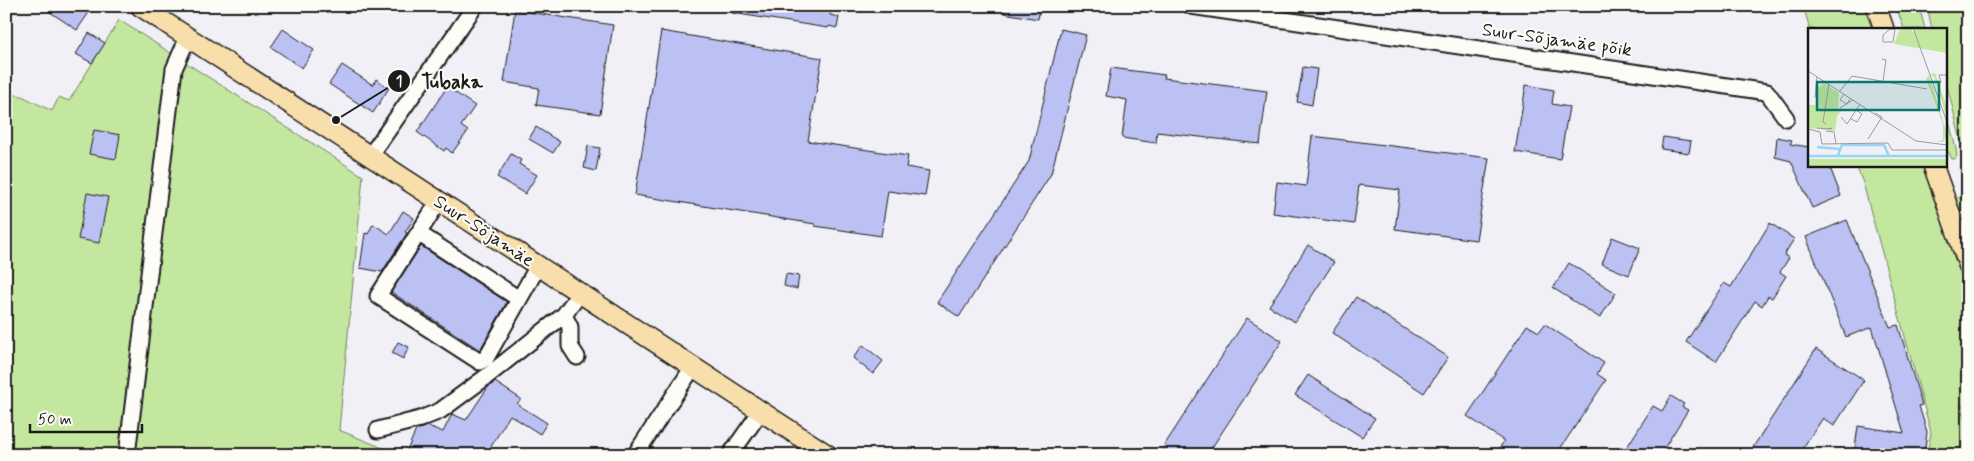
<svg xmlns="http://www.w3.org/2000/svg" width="1974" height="461" font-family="Mynerve,sans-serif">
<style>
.grass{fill:#c4e7a0;stroke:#70825e}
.building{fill:#bbc1f3;stroke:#1c1c1c}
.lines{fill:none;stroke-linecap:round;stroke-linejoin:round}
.minor-casing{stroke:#1c1c1c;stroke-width:19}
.major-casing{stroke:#1c1c1c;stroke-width:22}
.minor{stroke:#fdfcf7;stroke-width:15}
.major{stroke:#f8deab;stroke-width:19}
.labels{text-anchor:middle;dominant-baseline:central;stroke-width:4;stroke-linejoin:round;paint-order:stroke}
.street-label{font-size:19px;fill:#1c1c1c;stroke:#fdfcf7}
.inset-river{fill:none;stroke:#95d5f6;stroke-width:2.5}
.inset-road{fill:none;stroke:#9b9b9f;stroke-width:1}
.view{fill:#0f766e;fill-opacity:0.15;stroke:#0f766e;stroke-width:2.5}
.inset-edge{fill:none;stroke:#1c1c1c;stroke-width:2.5}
.leader{fill:none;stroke:#1c1c1c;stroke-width:2}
.callout-dot{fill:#1c1c1c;stroke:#fdfcf7;stroke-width:2}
.mark-label{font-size:15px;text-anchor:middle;font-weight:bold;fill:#fff}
.callout-label{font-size:20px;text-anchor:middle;font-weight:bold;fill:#1c1c1c;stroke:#fdfcf7;stroke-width:4;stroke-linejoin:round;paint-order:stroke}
</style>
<rect width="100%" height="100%" fill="#f0f0f6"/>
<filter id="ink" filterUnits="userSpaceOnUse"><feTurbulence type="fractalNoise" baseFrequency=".02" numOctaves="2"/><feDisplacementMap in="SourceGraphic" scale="10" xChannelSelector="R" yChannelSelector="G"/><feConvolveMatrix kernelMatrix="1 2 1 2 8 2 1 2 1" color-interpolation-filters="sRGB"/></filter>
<g filter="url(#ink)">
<path class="grass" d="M1803,6h61l8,23h-62z
M1896,6h23l6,23h-21z
M1927,6h41v162l-23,-90v-49h-13z
M119,20l244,156 -24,254 61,25h-394v-344l4,-17 12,2 30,15 7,-14 10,4z
M1945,106l11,43 1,7 -2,3h-3l-7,-13z
M1856,165h66l5,10 41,122v128l-7,-21 7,28v23h-41l4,-23 -68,-249z
M1954,197c19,1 14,30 14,43z"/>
<path class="building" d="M41,6h34l13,8 -11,16z
M733,6h99l-2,9 9,2 -2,11 -8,-2 -1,2 -96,-15z
M1004,6h36l-2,13 -34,-6z
M515,10l98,15 -13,89 -64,-9 3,-17 -35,-6z
M283,29l31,21 -12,18 -31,-21z
M1061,29l25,6 -35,139 -92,143 -22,-15 92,-141z
M661,31l161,27 -14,83 100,15 -2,11 23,4 -4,25 -37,-5 -7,45 -66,-10v-2l-180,-29z
M89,33l16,10 -13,20 -16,-9z
M342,65l31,20 3,-6 13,9 -16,25 -44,-29z
M1303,67l14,2 -5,36 -15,-3z
M1111,68l54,7 -1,3 103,13 -7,53 -103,-12 -1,11 -34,-5 5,-38 -21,-4z
M1526,85l28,5 -2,14 17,3 -9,52 -45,-7z
M447,87l28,19 -14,20 7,5 -16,22 -6,-5 -2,3 -27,-19z
M536,127l24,15 -7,11 -24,-14z
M94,130l26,5 -4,24 -27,-5z
M1312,136l177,22 -13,82 -81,-11 5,-39 -41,-5 -5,39 -81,-11 4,-31 29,4z
M1663,137l28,4 -2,12 -28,-4z
M1777,137l15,3 -2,4 19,3v18h20l12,31 -29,12 -21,-47 -16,-4z
M588,146l12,2 -4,23 -12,-3z
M511,154l10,6 -2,4 18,11 -12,19 -28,-17z
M87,193l21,4 -9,46 -21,-4z
M403,211l11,7 -9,14 2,1 -25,39 -22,-4 5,-35 3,1 5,-10 16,10z
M1847,220l43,107 8,-2 24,80 -3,1 8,26 -3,23h-70l4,-29 46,7 -32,-106 -26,10 -40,-100z
M1770,223l24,16 -10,16 5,3 -9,14 6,4 -14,22 -4,-2 -6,10 -7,-5 -39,61 -30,-20 38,-59 7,4z
M1612,237l28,11 -11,27 -27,-11z
M1308,245l26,17 -39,60 -26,-16z
M421,246l86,56 -27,48 -89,-58z
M1569,263l47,30 -16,25 -47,-30z
M786,274l13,2 -2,13 -13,-3z
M1356,297l92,60 -24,36 -92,-60z
M1247,318l35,23 -75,114h-49z
M1545,324l59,39 -7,11 9,6 -50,75h-61l9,-14 -37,-25 60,-91 12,7z
M398,342l11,5 -6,12 -11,-6z
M863,345l20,16 -10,13 -20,-16z
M1816,349l48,31 -30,46 -11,-8 -25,37h-50z
M1308,375l67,43 -13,19 -67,-42z
M495,382l26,17 -4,5 30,19 -7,11 -30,-19 -24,40h-81l11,-25 12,-4 15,6 9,-18 14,6 22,-33z
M1671,396l13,8 -2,3 6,3 -28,45h-38l31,-49 9,5z"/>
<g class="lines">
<defs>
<path id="minor" d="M1191,6l576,86 19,26
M370,156l105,-150
M439,201l-61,95 102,66 6,-4 52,-92
M418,233l101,66
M564,315l6,12v19l7,11
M378,430l42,-11 20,-8 46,-34 78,-62 16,-22
M127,455l47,-386 14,-32
M635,455l58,-88
M730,455l31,-44"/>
<path id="major" d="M140,6l688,449
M1876,6l8,23
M1933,165l35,99"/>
</defs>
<use href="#minor" class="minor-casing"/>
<use href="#major" class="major-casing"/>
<use href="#minor" class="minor"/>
<use href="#major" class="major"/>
</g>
</g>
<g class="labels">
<g class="street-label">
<text transform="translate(1557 40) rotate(8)">Suur-Sõjamäe põik</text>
<text transform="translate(484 231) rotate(33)">Suur-Sõjamäe</text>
</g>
</g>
<g transform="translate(1808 28)">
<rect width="139" height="139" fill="#f0f0f6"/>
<path d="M92,0h12v5l4,-5h31v25l-53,-9zM127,45l12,34 -1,8 -12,-38 -4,-3zM121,47l18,59 -4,8 -6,-1 6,-1v-16l-17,-45zM16,55l15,10 -1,15 4,2 -5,6 -2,15 -27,-3v-23h7l3,-17zM0,131h139v8h-139z" fill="#c4e7a0"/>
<path d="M131,3l8,9v11l-12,-2 -2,-8z" fill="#c4e7a0"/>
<path class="inset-river" d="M9,119l23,2M30,127l4,-10h42l5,11M0,128h139"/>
<path class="inset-road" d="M105,0l34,94M82,1h5l-2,13h-10v-7zM74,31l4,1 -3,21M0,43l108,70 31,4M133,55l-2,-8h8M32,63l12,-15 75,13M36,66l-4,6 7,4 3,-5M7,70l2,-21M32,80l13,-8M33,89l6,7 13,-20M43,91l6,3 5,-8 -6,-4M18,96l-3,-2 6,-38M9,100l14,1 1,-1 -4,1M0,101l12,3 2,12 66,-1 4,7h55M18,103l8,1 2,12M60,111l14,-22 -7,-4"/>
<path class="view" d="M9,54h122v28h-122z"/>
<rect width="139" height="139" class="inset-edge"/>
</g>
<path class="leader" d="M336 120L399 81"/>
<g class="callout-dot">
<circle cx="336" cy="120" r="5"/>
<circle cx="399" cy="81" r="12"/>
</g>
<g class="mark-label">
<text x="399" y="86">1</text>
</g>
<g class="callout-label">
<text x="452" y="88">Tubaka</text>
</g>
<rect width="1974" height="461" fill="none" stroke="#fdfcf7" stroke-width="25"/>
<rect x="12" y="12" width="1949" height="436" fill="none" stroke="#1c1c1c" stroke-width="2" filter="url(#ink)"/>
<path d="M30 424v8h112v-8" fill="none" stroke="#1c1c1c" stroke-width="2.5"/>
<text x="38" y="424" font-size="15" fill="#1c1c1c" stroke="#fdfcf7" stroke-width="4" paint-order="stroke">50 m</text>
</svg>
